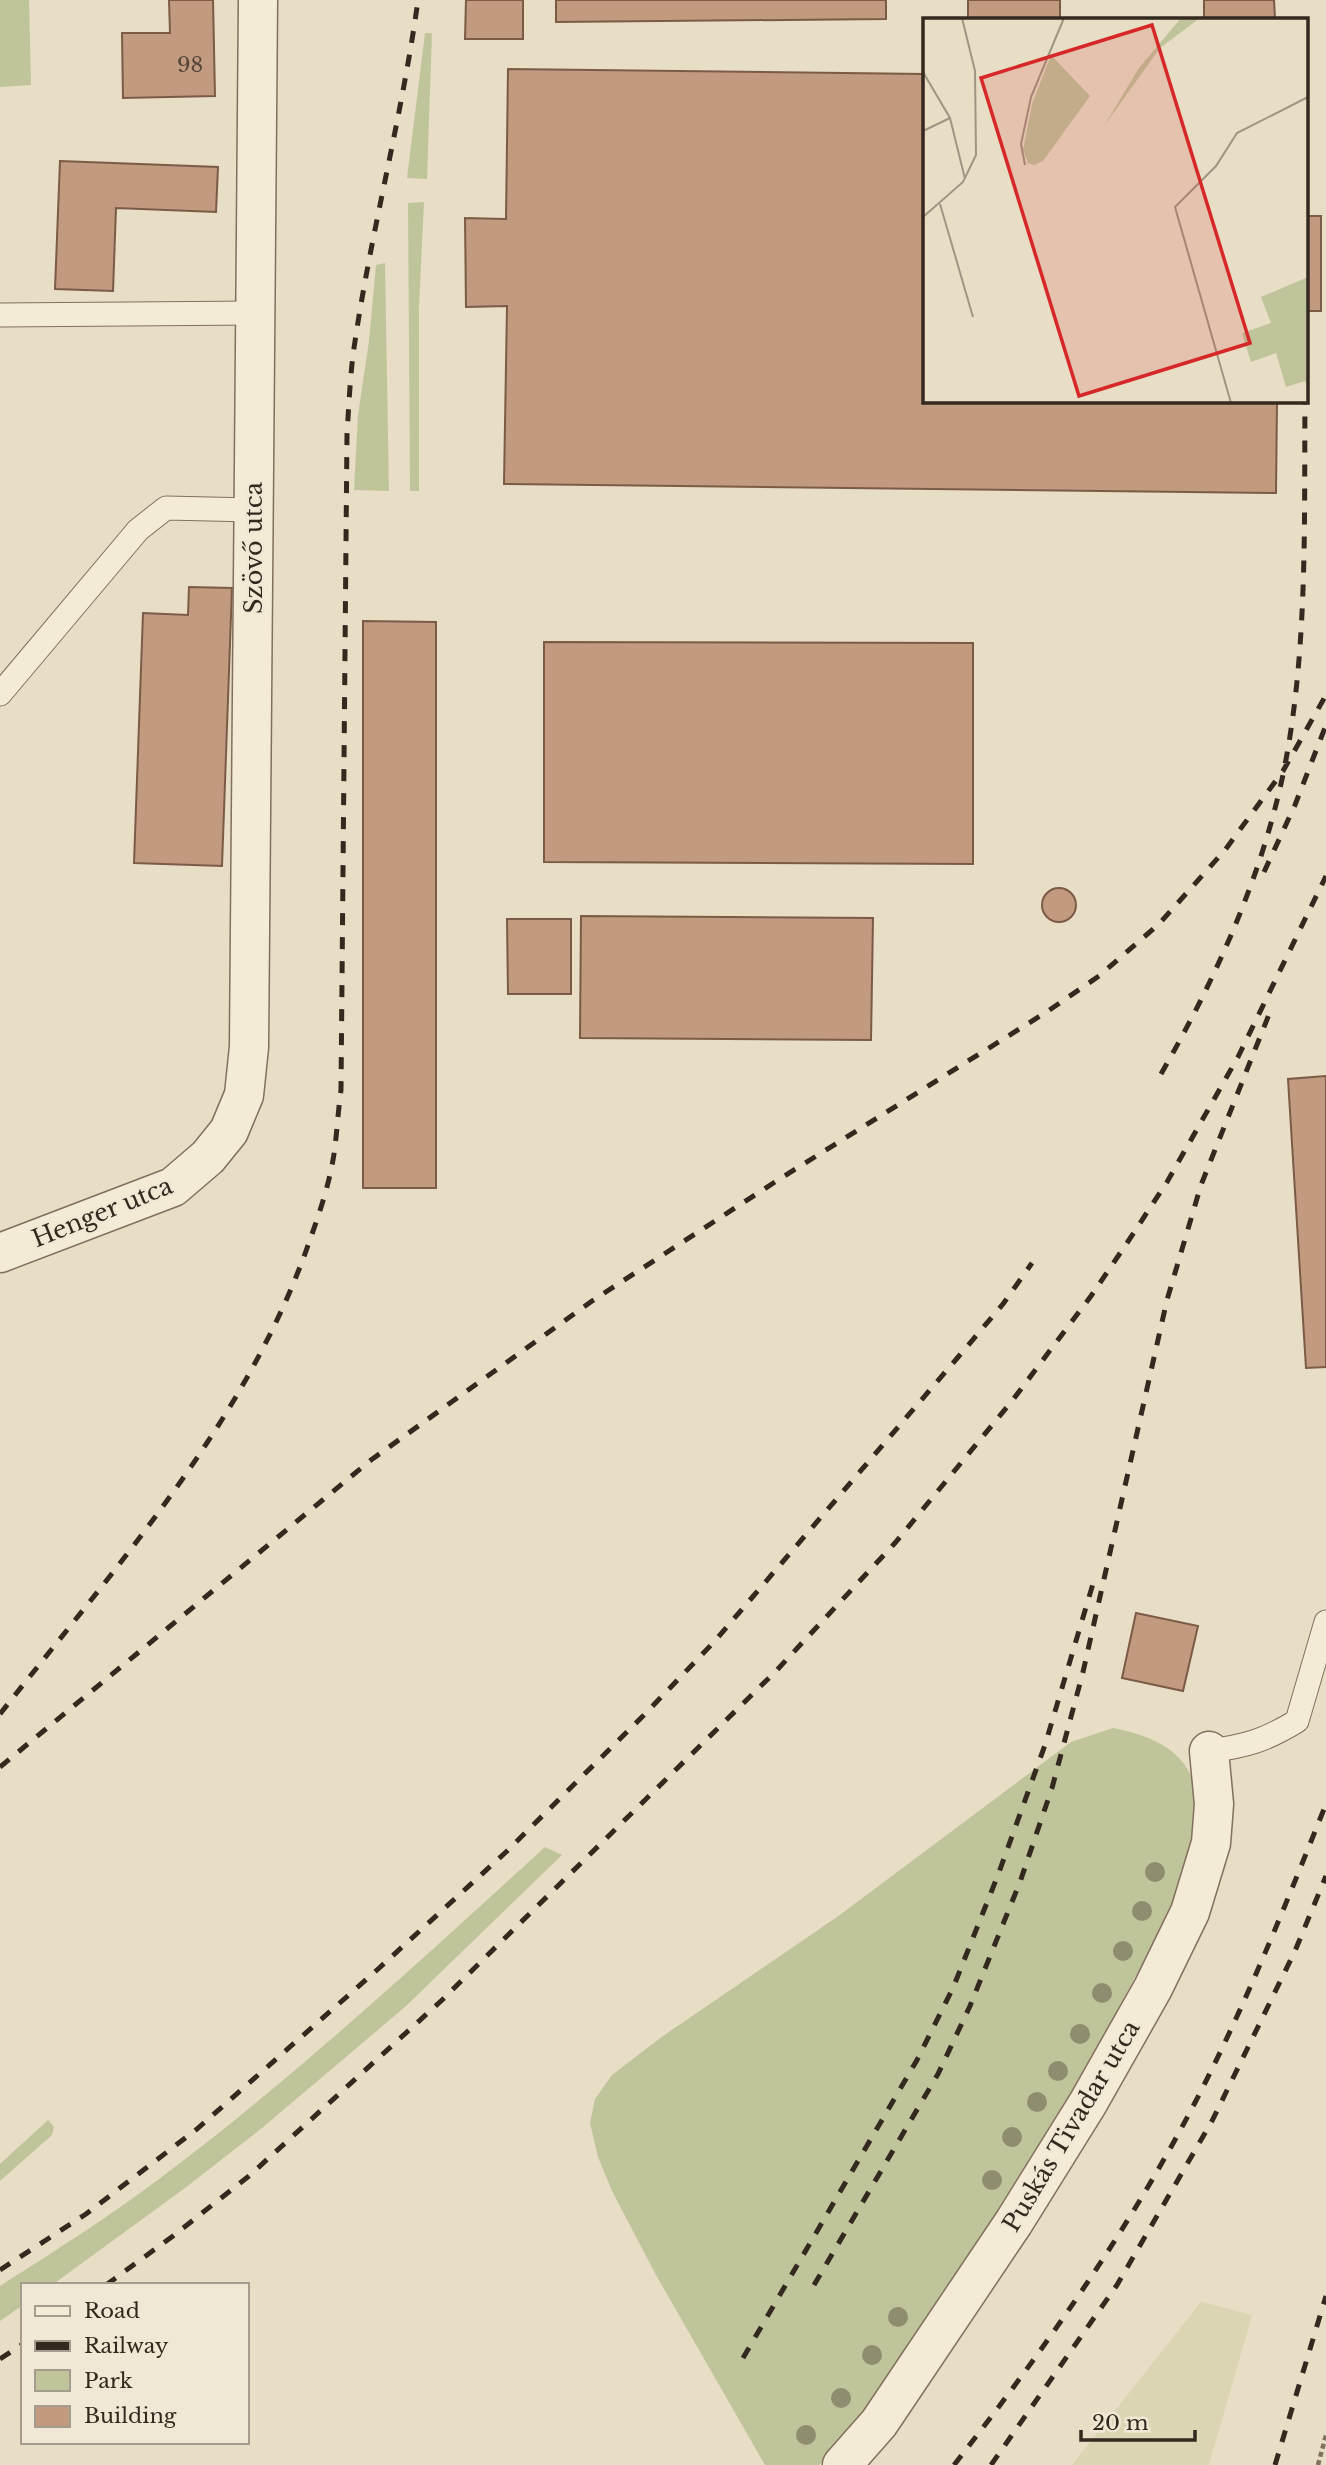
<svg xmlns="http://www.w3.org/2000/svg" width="1326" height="2465" font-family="'Libre Baskerville',serif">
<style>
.farmland{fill:#dcd5b3}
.green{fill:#c0c49a}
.building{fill:#c19a80;stroke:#7c5b46;stroke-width:2}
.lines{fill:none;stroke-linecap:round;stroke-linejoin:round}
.service-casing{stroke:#81705d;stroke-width:25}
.minor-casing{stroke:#81705d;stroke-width:41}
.path{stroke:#81705d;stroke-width:4.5;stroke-dasharray:5 3.5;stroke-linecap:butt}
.service{stroke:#f4ebd7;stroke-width:23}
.minor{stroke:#f4ebd7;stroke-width:38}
.rail{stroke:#33291f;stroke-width:5;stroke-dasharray:12 12;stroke-linecap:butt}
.tree{fill:#8e8d6f}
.labels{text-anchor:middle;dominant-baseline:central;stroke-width:5;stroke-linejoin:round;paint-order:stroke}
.number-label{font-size:21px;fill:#564537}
.street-label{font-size:24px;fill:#33291f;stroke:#f0e8d4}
.inset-road{fill:none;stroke:#a09583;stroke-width:2}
.view{fill:#d62828;fill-opacity:0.15;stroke:#d62828;stroke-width:3.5}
.inset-edge{fill:none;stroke:#33291f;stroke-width:3.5}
</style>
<rect width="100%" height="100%" fill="#e8ddc5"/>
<path class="farmland" d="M1201,2302l51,13 -43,150h-137z"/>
<path class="green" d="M0,0h29l2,85 -31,2z
M425,33h7l-5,146 -20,-1z
M424,202l-5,105v184h-9l-2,-288z
M385,263l4,228 -35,-1 4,-75 11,-74 7,-76z
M1113,1728c36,7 76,22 82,63 9,70 -45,159 -77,218 -45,84 -92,168 -145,247 -42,63 -87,125 -131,187l-23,22h-54l-109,-190 -43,-82 -15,-36 -8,-34 5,-24 17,-24 51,-39 174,-119 234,-175z
M545,1847l17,8 -157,152 -143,121 -77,60 -133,97h-29v20l-23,16v-35c55,-35 110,-70 163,-110 134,-101 257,-215 382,-329z
M48,2120l6,7 -2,8 -52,46v-17z"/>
<path class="building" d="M169,0h44l2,96 -92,2 -1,-65h48z
M466,0h57v39h-58z
M556,0h330v19l-330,3z
M968,0h92v19h-92z
M1204,0h70l1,19h-71z
M508,69l417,5v327h352l-1,92 -772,-9 3,-178 -41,1 -1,-89 41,1z
M60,161l158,6 -2,45 -100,-4 -3,83 -58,-2z
M1307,216h14v95h-14z
M189,587l43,1 -10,278 -88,-3 9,-250 45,2z
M363,621l73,1v566h-73z
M544,642l429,1v221l-429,-2z
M1042 905a17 17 0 1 1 34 0a17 17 0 1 1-34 0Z
M581,916l292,2 -2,122 -291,-2z
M507,919h64v75h-63z
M1326,1076v291l-20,1 -18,-289z
M1136,1613l62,13 -15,65 -61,-13z"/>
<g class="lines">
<defs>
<path id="service" d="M0,315l255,-2
M0,694l138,-164 28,-22 87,2
M1209,1751c37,-5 55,-10 88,-30l29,-99"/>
<path id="minor" d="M0,1253l173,-66 35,-30 21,-26 15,-36 5,-48 9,-1047
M842,2465l37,-42 135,-201 74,-119 65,-115 37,-76 21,-69 3,-39 -5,-53"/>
</defs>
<use href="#service" class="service-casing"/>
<use href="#minor" class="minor-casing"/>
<path class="path" d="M1318,2465l8,-30"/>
<use href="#service" class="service"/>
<use href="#minor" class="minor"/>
<path class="rail" d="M1264,872l31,-67 31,-80
M1161,1074c54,-94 101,-197 123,-304 24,-121 20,-246 21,-369
M0,1714c114,-145 242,-287 306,-463 11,-31 23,-64 28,-97 3,-21 4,-43 7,-64l6,-657c2,-28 3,-57 7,-85 17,-117 48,-231 64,-348
M0,1767l371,-307 221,-159 186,-121 270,-169 51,-35 60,-52 66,-74 58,-79 43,-76
M0,2270l86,-56 111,-85 180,-159 129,-118 138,-137 70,-73 245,-286 44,-52 29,-41
M106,2285l67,-49 76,-60 192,-175 335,-330 119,-128 117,-142 79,-105 36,-53 40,-61 71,-125 88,-181
M814,2285l124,-211 32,-68 50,-124 32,-94 31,-116 84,-372 34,-115 69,-173
M743,2358l174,-298 36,-72 45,-113 47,-130 50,-168
M0,2359l23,-15
M954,2465c87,-111 169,-227 235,-351 53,-100 95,-205 137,-310
M991,2465l126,-180 95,-164 83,-170 31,-75
M1275,2465l51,-169"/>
</g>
<g class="tree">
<circle cx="1155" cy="1872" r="10"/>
<circle cx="1142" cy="1911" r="10"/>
<circle cx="1123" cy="1951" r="10"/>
<circle cx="1102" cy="1993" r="10"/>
<circle cx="1080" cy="2034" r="10"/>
<circle cx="1058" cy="2071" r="10"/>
<circle cx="1037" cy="2102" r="10"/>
<circle cx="1012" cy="2137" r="10"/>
<circle cx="992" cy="2180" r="10"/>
<circle cx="898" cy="2317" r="10"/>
<circle cx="872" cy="2355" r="10"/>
<circle cx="841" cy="2398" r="10"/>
<circle cx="806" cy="2435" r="10"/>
</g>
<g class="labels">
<g class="number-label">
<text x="190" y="65">98</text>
</g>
<g class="street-label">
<text transform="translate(253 548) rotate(-90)">Szövő utca</text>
<text transform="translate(102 1212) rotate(-22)">Henger utca</text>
<text transform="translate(1071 2126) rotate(-59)">Puskás Tivadar utca</text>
</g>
</g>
<g transform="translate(923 18)">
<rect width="385" height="385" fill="#e8ddc5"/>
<path d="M258,0h19l-40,30 -56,78 35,-58zM128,37l39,41 -47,65 -9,4 -6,-2 -5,-13 9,-46zM385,259v111l-3,-7 -19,6 -10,-34 -25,9 -9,-29 29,-10 -10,-26z" fill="#c0c49a"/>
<path class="inset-road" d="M0,54l27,46 15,61M0,113l27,-13M102,147l-4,-21 10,-47 33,-79M17,186l33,113M0,199l40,-35 13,-27 -1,-84 -13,-53M308,385l-56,-196 41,-41 21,-33 71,-36"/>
<path class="view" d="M229,7l98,318 -171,53 -98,-318z"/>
<rect width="385" height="385" class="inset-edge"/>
</g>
<rect x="21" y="2283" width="228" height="161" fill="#f0e8d4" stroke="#a49c8c" stroke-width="2"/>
<rect x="35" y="2306" width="35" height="10" fill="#f4ebd7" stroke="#a49c8c" stroke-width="2"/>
<text x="84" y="2318" font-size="21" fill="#33291f">Road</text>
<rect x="35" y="2341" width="35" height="10" fill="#33291f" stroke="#a49c8c" stroke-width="2"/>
<text x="84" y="2353" font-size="21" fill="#33291f">Railway</text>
<rect x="35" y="2370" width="35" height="21" fill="#c0c49a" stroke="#a49c8c" stroke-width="2"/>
<text x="84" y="2388" font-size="21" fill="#33291f">Park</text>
<rect x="35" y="2406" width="35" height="21" fill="#c19a80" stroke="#a49c8c" stroke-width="2"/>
<text x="84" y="2423" font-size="21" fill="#33291f">Building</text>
<path d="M1081 2430v10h114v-10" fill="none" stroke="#33291f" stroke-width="3.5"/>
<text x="1092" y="2430" font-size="21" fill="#33291f" stroke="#f0e8d4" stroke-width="5" paint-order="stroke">20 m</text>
</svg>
